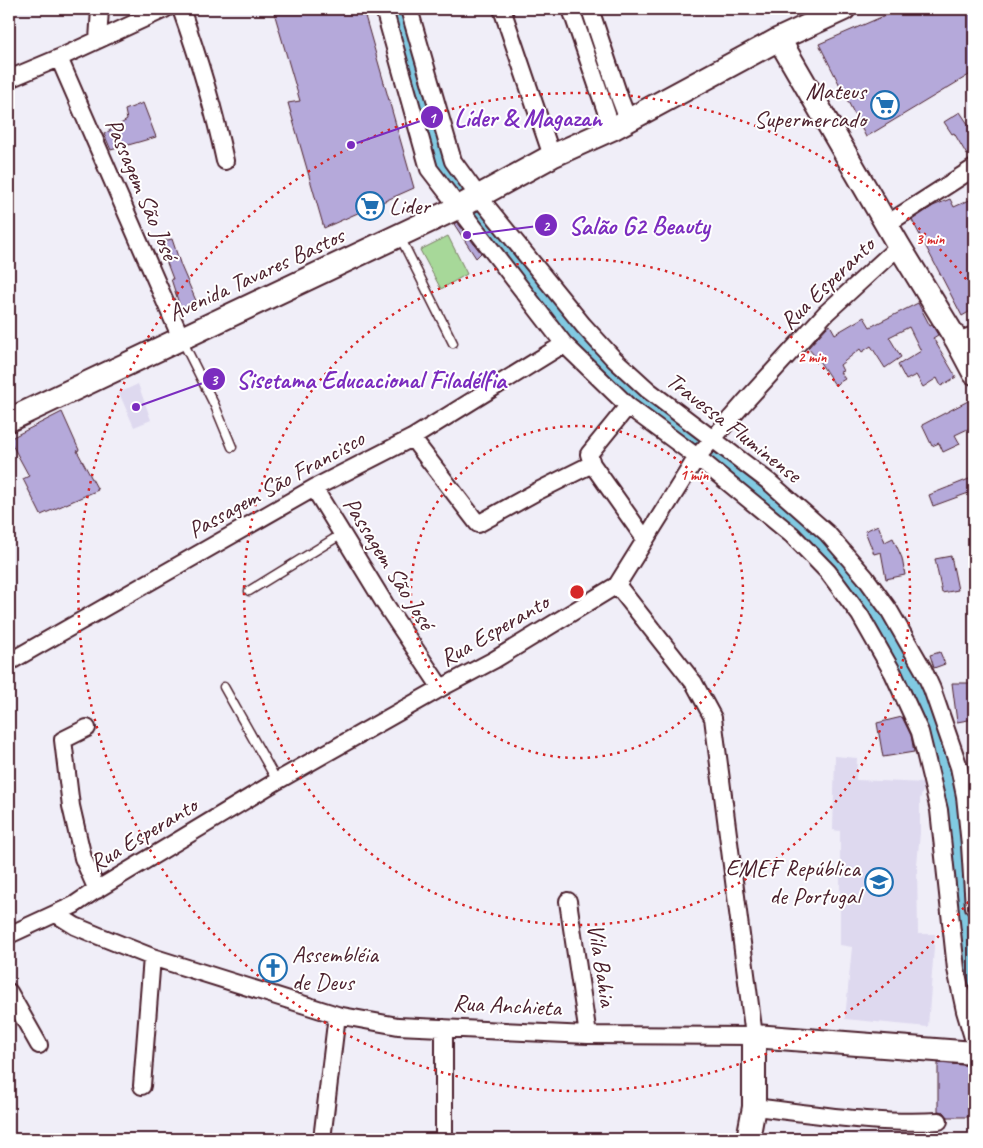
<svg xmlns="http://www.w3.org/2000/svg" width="983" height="1148" font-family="Caveat,sans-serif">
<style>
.built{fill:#ded9ef}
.green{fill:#a7d899;stroke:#787c62}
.water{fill:#81cae2;stroke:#6b8699}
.building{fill:#b5a9da;stroke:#4a1f2b}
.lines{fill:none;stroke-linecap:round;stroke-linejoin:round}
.lane-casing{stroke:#4a1f2b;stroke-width:11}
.street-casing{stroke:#4a1f2b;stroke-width:20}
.secondary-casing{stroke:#4a1f2b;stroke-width:26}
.lane{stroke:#fff;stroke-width:8}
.street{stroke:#fff;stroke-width:16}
.secondary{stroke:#fff;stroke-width:22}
.ring{fill:none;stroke:#d62828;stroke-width:2.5;stroke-dasharray:2.5 5}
.labels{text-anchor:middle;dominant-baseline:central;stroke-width:4;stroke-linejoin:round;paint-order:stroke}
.poi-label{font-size:24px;fill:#4a1f2b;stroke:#fff;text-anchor:end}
.street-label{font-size:24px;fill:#4a1f2b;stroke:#fff}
.centre{fill:#d62828;stroke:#fff;stroke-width:2.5}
.ring-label{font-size:15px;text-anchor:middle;font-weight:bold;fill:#d62828;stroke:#fff;stroke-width:4;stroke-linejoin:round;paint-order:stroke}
.leader{fill:none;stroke:#7b2cbf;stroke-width:2}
.callout-dot{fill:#7b2cbf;stroke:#fff;stroke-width:2}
.mark-label{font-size:15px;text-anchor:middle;font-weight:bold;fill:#fff}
.callout-label{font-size:25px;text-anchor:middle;font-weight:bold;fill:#7b2cbf;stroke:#fff;stroke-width:4;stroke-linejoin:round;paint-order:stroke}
</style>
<rect width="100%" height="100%" fill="#f0eef8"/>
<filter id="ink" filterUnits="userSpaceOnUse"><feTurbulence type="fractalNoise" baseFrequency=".02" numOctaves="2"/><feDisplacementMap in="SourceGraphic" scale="10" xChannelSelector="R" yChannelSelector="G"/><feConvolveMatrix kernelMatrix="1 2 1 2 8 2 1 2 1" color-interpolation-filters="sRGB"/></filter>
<g filter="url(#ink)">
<path class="built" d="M138,384l13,36 -17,7 -15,-34z
M835,756l22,2 -1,22 70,3 -6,16v34l-3,31 1,70h17l-7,93 -83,-8 7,-72 -12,-2v-114l-7,-1z"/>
<path class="green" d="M448,236l19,38 -26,15 -21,-39z"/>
<path class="water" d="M392,9h13l45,159 59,81 83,100 24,23 25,22 99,73 78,67 32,34 29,41 35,60 12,27 26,76 14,76 5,101 3,16v57l-12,-52 -11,-128 -12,-68 -16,-56 -18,-40 -21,-39 -19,-30 -60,-72 -25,-22 -45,-36 -97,-73 -68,-62 -130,-170z"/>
<path class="building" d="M273,9h90l51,179 -90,40 -36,-125 12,-2z
M900,9h74v63l-108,65 -47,-93z
M143,103l13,34 -45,13 -7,-16 23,-14 -2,-10z
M960,112l14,21v17l-7,5 -13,-22 -2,1 -8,-12z
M974,198v111l-12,7 -50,-96 21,-14 17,-7 4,8z
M457,222l24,31 -5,5 -22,-34z
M172,239l9,27 16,37 -16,7 -10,-31h2l-14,-37z
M918,303l12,23 2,-1 6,10 -5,3 23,39 -15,9 -4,-8 -14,9 -7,-12 -10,5 -8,-15 23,-14 -12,-24 -20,10 12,20 -16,11 -14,-22 -9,6 -2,-3 -20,16 3,6 -3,1 5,7 -10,6 -16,-24 -11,-13 19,-21 3,-2 5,9 29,-17 6,10z
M970,400l4,8v18l-19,9 5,9 -17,8 -4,-9 -7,3 -10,-21z
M62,412l17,38 -2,1 21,39 -57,25 -18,-36 6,-3 -20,-37z
M974,477v14l-41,15 -4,-11z
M878,525l7,17 8,-4 9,20 3,17 -19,4 -5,-27 -7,2 -9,-23z
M951,556l7,34 -16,3 -7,-34z
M940,652l5,12 -11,4 -4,-13z
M952,683h22v36l-17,3z
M902,717l9,18 3,17 -31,5 -6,-34z
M938,1063l36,3v51h-26l-4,-5 -6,-1z"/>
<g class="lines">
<defs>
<path id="lane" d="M400,237l53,106
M182,340l33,66 17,41
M249,591l93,-57
M224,687l53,94"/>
<path id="street" d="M181,9c18,50 33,100 44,152
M384,9l45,160 135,175 64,62 69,51 95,78 36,37 32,43 33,58 27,59 19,78 17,159 9,42 9,30
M409,9l44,152 26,36 104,128 31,34 34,31 120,91 59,52 38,44 24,33 34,59 9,20 27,78 6,29 5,49 4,62
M502,9l50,147
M571,9l41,120
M590,9l30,90 8,21
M98,40l2,-31
M59,58l122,280
M9,79l50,-21 106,-49
M887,224l87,-56
M957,341l17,-6
M628,406l-39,48 3,10 53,75
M412,438l66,86 58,-32 56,-28
M314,488l71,116 56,84
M9,662l305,-174 98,-50 152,-94
M87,728l-24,12 8,66 12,52 14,32
M568,901l20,134
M56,914l19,12 24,10 53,21 185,58 61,11 190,9 166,1 -41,-318 -19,-35 -77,-98
M9,935l65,-30 19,-13 184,-111 164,-93 53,-28 123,-75 80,-128 47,-54 82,-90 73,-67
M9,992l30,53
M444,1028v111
M142,1086l10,-129
M754,1107c61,7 123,18 185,14
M322,1139l15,-124"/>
<path id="secondary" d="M779,39l120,207 58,95 17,32
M9,420l450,-213 93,-51 60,-27 167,-90 65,-30
M748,1139l6,-32v-71l220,17"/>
</defs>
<use href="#lane" class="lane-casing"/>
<use href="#street" class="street-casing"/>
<use href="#secondary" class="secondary-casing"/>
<use href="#lane" class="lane"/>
<use href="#street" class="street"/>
<use href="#secondary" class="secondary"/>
</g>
</g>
<g class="ring">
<circle cx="577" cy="592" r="166"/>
<circle cx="577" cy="592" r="333"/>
<path d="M973 896A499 499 0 1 1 973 288"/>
</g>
<defs>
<symbol id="supermarket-ring" viewBox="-11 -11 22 22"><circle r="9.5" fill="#fff" stroke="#1f6fb2" stroke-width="1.5"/><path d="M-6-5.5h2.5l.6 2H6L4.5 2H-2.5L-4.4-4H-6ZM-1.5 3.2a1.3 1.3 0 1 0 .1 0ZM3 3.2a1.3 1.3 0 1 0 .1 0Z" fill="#1f6fb2"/></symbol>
<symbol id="school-ring" viewBox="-11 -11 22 22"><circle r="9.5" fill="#fff" stroke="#1f6fb2" stroke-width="1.5"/><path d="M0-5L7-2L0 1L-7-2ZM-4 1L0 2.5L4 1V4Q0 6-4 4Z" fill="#1f6fb2"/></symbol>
<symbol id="church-ring" viewBox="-11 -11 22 22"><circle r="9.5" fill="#fff" stroke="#1f6fb2" stroke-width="1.5"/><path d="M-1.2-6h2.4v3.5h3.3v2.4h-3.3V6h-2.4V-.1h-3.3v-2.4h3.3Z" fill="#1f6fb2"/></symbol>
</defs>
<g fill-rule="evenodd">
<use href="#supermarket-ring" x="869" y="89" width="32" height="32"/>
<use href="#supermarket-ring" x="354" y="190" width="32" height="32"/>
<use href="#school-ring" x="863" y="866" width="32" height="32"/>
<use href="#church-ring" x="257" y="952" width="32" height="32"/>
</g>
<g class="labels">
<g class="poi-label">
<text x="866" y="91">Mateus<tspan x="866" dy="28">Supermercado</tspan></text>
<text x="389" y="206" text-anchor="start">Lider</text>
<text x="860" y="868">EMEF República<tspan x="860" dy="28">de Portugal</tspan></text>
<text x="292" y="954" text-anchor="start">Assembléia<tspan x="292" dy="28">de Deus</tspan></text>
</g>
<g class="street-label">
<text transform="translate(142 189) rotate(67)">Passagem São José</text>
<text transform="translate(256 274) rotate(-25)">Avenida Tavares Bastos</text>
<text transform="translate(827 283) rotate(-44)">Rua Esperanto</text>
<text transform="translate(734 427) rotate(38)">Travessa Fluminense</text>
<text transform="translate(276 484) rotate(-29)">Passagem São Francisco</text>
<text transform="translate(389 563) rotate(58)">Passagem São José</text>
<text transform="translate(494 630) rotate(-30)">Rua Esperanto</text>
<text transform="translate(143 834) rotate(-31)">Rua Esperanto</text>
<text transform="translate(602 965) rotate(81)">Vila Bahia</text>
<text transform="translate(507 1005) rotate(3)">Rua Anchieta</text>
</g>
</g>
<circle cx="577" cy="592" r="8" class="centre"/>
<g class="ring-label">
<text x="930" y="244">3 min</text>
<text x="812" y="362">2 min</text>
<text x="694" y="480">1 min</text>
</g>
<path class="leader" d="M351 145L432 117M467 235L546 225M136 407L214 379"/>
<g class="callout-dot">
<circle cx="351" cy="145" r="5"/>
<circle cx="467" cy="235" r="5"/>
<circle cx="136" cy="407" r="5"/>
<circle cx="432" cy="117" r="12"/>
<circle cx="546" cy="225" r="12"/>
<circle cx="214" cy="379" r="12"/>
</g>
<g class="mark-label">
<text x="432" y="123">1</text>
<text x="546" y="231">2</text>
<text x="214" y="385">3</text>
</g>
<g class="callout-label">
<text x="528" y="126">Líder &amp; Magazan</text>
<text x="639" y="234">Salão G2 Beauty</text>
<text x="371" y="388">Sisetama Educacional Filadélfia</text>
</g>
<rect width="983" height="1148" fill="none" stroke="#fff" stroke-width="30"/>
<rect x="15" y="15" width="953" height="1118" fill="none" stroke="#4a1f2b" stroke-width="2" filter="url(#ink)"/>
</svg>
